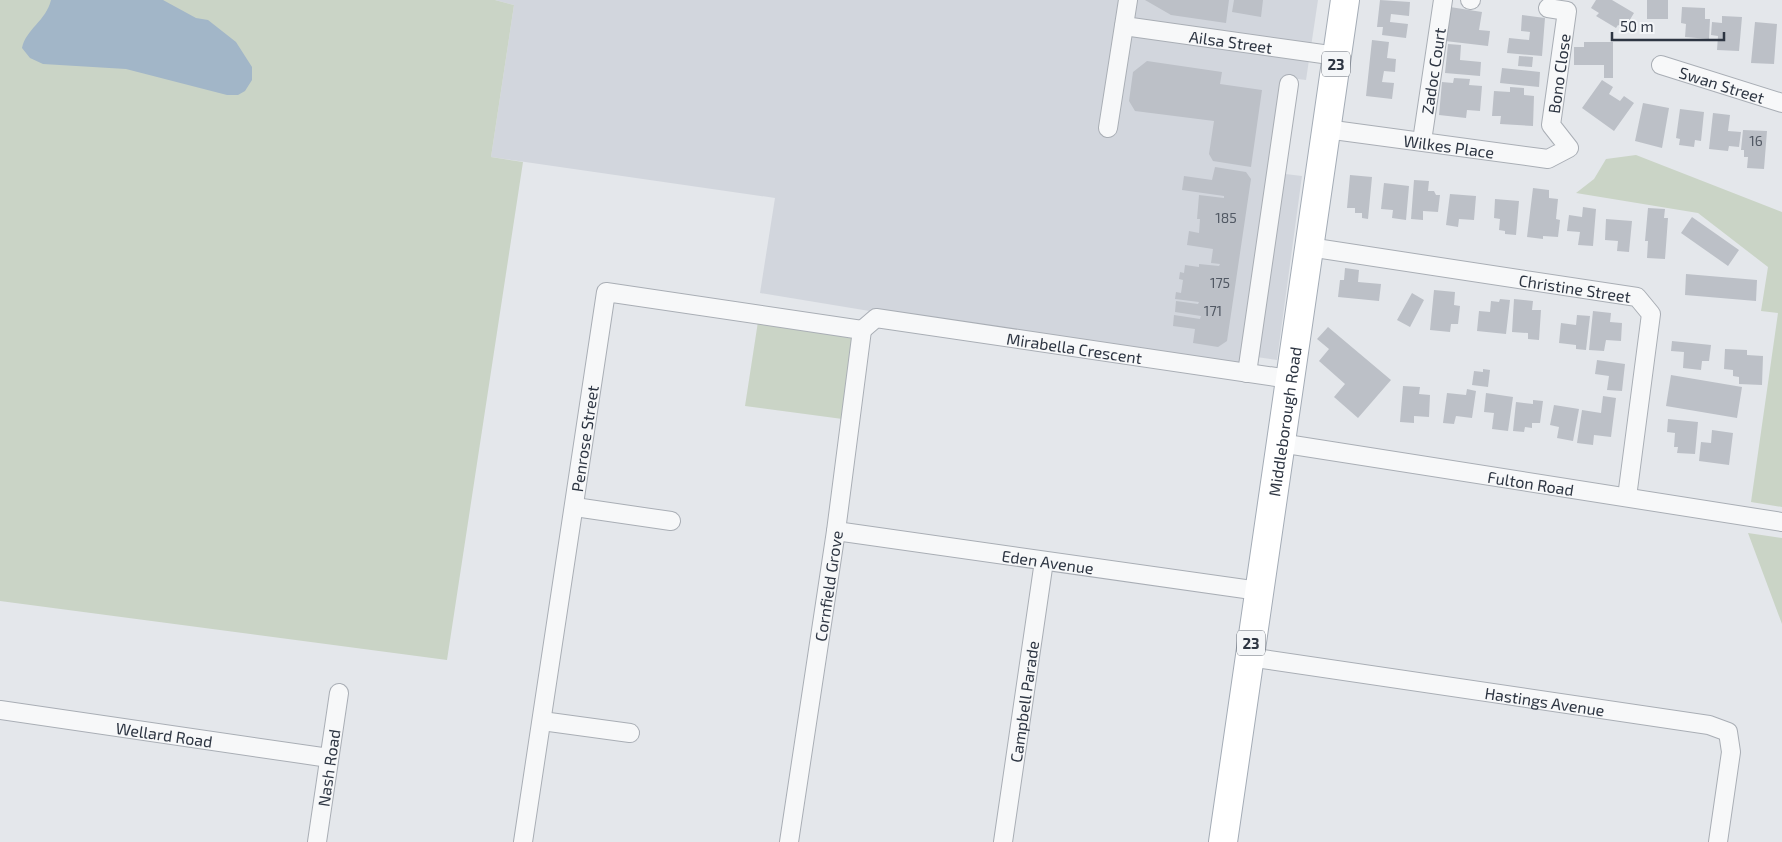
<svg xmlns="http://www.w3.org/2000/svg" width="1782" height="842" font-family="'Exo 2',sans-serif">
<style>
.built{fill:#d2d6dd}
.green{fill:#cad4c6}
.water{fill:#a2b6c8}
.building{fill:#bcc0c7}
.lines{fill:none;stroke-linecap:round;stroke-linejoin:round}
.street-casing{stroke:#a9aeb5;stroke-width:20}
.primary-casing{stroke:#a4acb6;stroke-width:30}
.street{stroke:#f7f8f9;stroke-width:18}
.primary{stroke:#fff;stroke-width:28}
.labels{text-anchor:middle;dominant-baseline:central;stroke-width:4;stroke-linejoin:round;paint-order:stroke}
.number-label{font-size:14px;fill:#515863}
.shield{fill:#f4f6f8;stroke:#696f79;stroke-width:1}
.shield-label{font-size:15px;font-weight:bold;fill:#2d3542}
.street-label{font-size:16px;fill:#2d3542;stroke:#f4f6f8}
</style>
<rect width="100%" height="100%" fill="#e4e7eb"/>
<path class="built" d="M495,0h823l-12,80 -16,-2 -13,95 25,3 -25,184 -27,-4 -3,17 -487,-80 15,-95 -284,-41 23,-152z"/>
<path class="green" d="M0,0h495l19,5 -23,152 32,5 -76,498 -447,-59z
M1636,155l146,57v295l-31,-5 27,-189 -17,-2 7,-44 -70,-54 -122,-20 18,-14 12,-20z
M759,315l103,15 -12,90 -105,-14z
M1748,533l34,5v86z"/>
<path class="water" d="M51,0h112l33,18 12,2 28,22 16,25v13l-7,11 -7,4h-11l-101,-26 -83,-5 -13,-6 -8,-10c4,-19 24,-27 29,-48z"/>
<path class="building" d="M1145,0h84l-3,23 -55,-8z
M1234,0h29l-2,17 -29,-5z
M1380,0l30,2 -1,14 -18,-2 -1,8 18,2 -2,14 -24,-3 1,-8h-6z
M1596,0h16l22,13 -9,15 -7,-3 -2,3 -20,-12 3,-3 -8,-5z
M1647,0h21v19h-21z
M1450,7l32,5 -3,18 11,1 -2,15 -43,-5z
M1682,7l23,1v11h5l-1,20 -24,-2 1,-13 -5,-1z
M1522,15l23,3 -3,38 -35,-3 2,-15 20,2 1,-8 -9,-1z
M1722,16l20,1 -3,34 -22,-1 1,-14 -7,-1 1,-13 10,1z
M1755,22l22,2 -3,40 -23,-1z
M1372,40l17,2 -2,16 9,1 -1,13 -11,-1 -2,11 12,1 -2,16 -26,-3z
M1584,42h29v36h-9v-13h-30v-18h10z
M1448,44l13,1 -1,15 21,2 -1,14 -35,-3z
M1519,56l14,1 -1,10 -14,-1z
M1147,61l75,11 -2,12 42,6 -11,77 -38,-6 -4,-7 5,-33 -79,-10 -6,-10 4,-29z
M1502,68l38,4 -1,15 -39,-4z
M1454,78l16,1 -1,6 13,1 -2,25 -13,-1 -1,8 -27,-3 3,-33 11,1z
M1602,80l11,7 -4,7 11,7 4,-5 10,7 -20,28 -32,-23z
M1510,87l14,1v7l10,1 -1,30 -33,-2 1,-8h-9l2,-25 16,1z
M1643,103l26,5 -7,40 -27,-7z
M1680,109l24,3 -3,29 -6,-1 -1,7 -15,-2 1,-6 -4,-1z
M1713,113l17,2 -2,16 13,1 -2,15 -10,-1 -1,5 -19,-2z
M1743,130l24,1 -3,38 -17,-1 1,-11h-4v-7h-3z
M1215,167l31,5 5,7 -24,162 -9,6 -25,-4 2,-14 -22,-3 1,-11 26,4 1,-3 -26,-4 1,-11 22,3 1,-2 -24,-3 1,-7 5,1 2,-13 -4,-1 1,-7 4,1 1,-8 14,2v-3l20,2 1,-2 -9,-1 2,-14 -26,-4 2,-14 10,2 1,-14h-3l2,-24 25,3v-2l-42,-6 2,-14 28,4z
M1350,175l22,2 -4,42 -6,-1v-5h-7v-5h-8z
M1414,180l15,1 -1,10h6l2,4h4l-2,17 -15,-1v9l-12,-1z
M1384,183l25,3 -3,34 -14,-2 1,-8 -12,-1z
M1533,188l16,2v8l9,1 -2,20 4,1 -2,17 -15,-1v3l-16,-2z
M1450,194l26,2 -2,24 -15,-1 -1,8 -12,-2z
M1495,199l24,2 -3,34 -11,-1v-3l-6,-1 1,-11 -6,-1z
M1583,207l13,2 -3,37 -15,-1 2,-13 -13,-1 2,-16 13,2z
M1648,208l17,1 -1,9h4l-3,41 -18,-1 1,-17h-3z
M1692,217l47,33 -11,16 -47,-33z
M1606,219l26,2 -3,31 -12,-1 1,-10 -13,-1z
M1345,268l14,2 -1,12 23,2 -2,17 -41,-4 2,-17h4z
M1686,274l71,6 -1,21 -71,-6z
M1434,290l21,2 -1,13 6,1 -2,18h-7l-1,8 -20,-2z
M1412,293l12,7 -14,27 -13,-7z
M1500,299l10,1 -4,34 -29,-3 2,-20 11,1 1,-11 8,1z
M1514,299l19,2 -1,9h9l-2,30 -11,-1v-6l-16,-1z
M1593,311l18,2 -1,9 12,1 -1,18 -15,-1 -2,11 -15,-1z
M1577,315l13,1 -4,34 -10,-1v-4l-17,-2 2,-20 15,2z
M1328,327l63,53 -33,38 -24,-21 11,-13 -26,-23 10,-12 -12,-10z
M1672,341l39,4 -2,16h-7l-1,9 -18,-2 1,-16 -13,-1z
M1725,349l22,1v5l16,1 -1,29 -23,-1v-7l-6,-1v-6l-9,-1z
M1597,360l28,4 -3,27 -15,-1 2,-14 -14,-2z
M1483,369l7,1 -2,17 -16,-2 2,-14 9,1z
M1671,375l71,12 -5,31 -71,-12z
M1403,386l17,1 -1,7 11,1 -1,22 -15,-1v7l-14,-1z
M1467,389l9,2 -4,27 -16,-2 -2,8 -11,-1 4,-30 19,2z
M1486,393l27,4 -5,34 -16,-2 2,-16 -10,-1z
M1603,396l13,2 -5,39 -17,-2 -1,10 -16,-2 5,-33 19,3z
M1533,400l10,1 -3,22h-8v5l-7,-1 -1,5 -11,-1 3,-29 17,2z
M1554,405l25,4 -6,32 -16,-3 2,-11 -9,-2z
M1668,419l30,3 -3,32 -18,-1 1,-6h-4l1,-14 -8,-1z
M1712,430l21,3 -4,32 -30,-4 2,-19 10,1z"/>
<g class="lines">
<defs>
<g id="street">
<path d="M1470,0h1"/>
<path id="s1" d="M1124,26l213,30"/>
<path id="s2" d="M1661,65l121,38"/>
<path d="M1108,128l20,-128"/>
<path id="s3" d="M1326,129l222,30 21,-11 -18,-23 16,-114 -19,-3"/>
<path id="s4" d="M1422,141l21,-141"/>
<path id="s5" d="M1309,247l328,50 14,17 -24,183"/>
<path id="s6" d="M862,330l14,-12 413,61"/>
<path d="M1247,373l42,-289"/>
<path id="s7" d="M1280,443l502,79"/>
<path d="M575,507l96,14"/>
<path id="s8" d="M836,531l423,60"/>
<path id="s9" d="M1249,657l460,68 19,7 3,20 -13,90"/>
<path id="s10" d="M0,710l329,48"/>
<path d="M542,721l88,12"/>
<path id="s11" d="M317,842l22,-149"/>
<path id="s12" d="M523,842l83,-550 256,38"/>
<path id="s13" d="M789,842l47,-311 26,-201"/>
<path id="s14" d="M1003,842l41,-281"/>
</g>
<g id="primary">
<path id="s15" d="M1223,842l122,-842"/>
</g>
</defs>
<use href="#street" class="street-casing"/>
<use href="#primary" class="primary-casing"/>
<use href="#street" class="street"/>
<use href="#primary" class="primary"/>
</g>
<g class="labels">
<g class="number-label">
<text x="1756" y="140">16</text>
<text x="1226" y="217">185</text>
<text x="1220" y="282">175</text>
<text x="1213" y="310">171</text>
</g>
<g class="shield">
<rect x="1322" y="51.5" width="28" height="25" rx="4"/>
<rect x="1237" y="630.5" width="28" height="25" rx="4"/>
</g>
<g class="shield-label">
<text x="1336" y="64">23</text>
<text x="1251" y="643">23</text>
</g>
<g class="street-label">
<text stroke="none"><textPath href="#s1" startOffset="108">Ailsa Street</textPath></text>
<text stroke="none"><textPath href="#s4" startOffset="71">Zadoc Court</textPath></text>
<text stroke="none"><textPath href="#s3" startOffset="329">Bono Close</textPath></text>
<text stroke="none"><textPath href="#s2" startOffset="64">Swan Street</textPath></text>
<text stroke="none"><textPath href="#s3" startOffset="124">Wilkes Place</textPath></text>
<text stroke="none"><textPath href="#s5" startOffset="269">Christine Street</textPath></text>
<text stroke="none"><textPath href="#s6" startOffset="219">Mirabella Crescent</textPath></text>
<text stroke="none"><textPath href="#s15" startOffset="425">Middleborough Road</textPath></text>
<text stroke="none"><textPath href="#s12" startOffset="408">Penrose Street</textPath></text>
<text stroke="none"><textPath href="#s7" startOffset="254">Fulton Road</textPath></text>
<text stroke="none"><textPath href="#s8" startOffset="214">Eden Avenue</textPath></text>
<text stroke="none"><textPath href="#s13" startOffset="259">Cornfield Grove</textPath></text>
<text stroke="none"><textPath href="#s9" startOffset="299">Hastings Avenue</textPath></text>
<text stroke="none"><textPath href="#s14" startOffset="142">Campbell Parade</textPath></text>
<text stroke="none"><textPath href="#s10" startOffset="166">Wellard Road</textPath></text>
<text stroke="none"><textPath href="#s11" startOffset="75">Nash Road</textPath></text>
</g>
</g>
<path d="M1612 32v8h112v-8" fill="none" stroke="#2d3542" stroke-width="2.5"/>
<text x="1620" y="32" font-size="15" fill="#2d3542" stroke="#f4f6f8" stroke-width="4" paint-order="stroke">50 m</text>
</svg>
